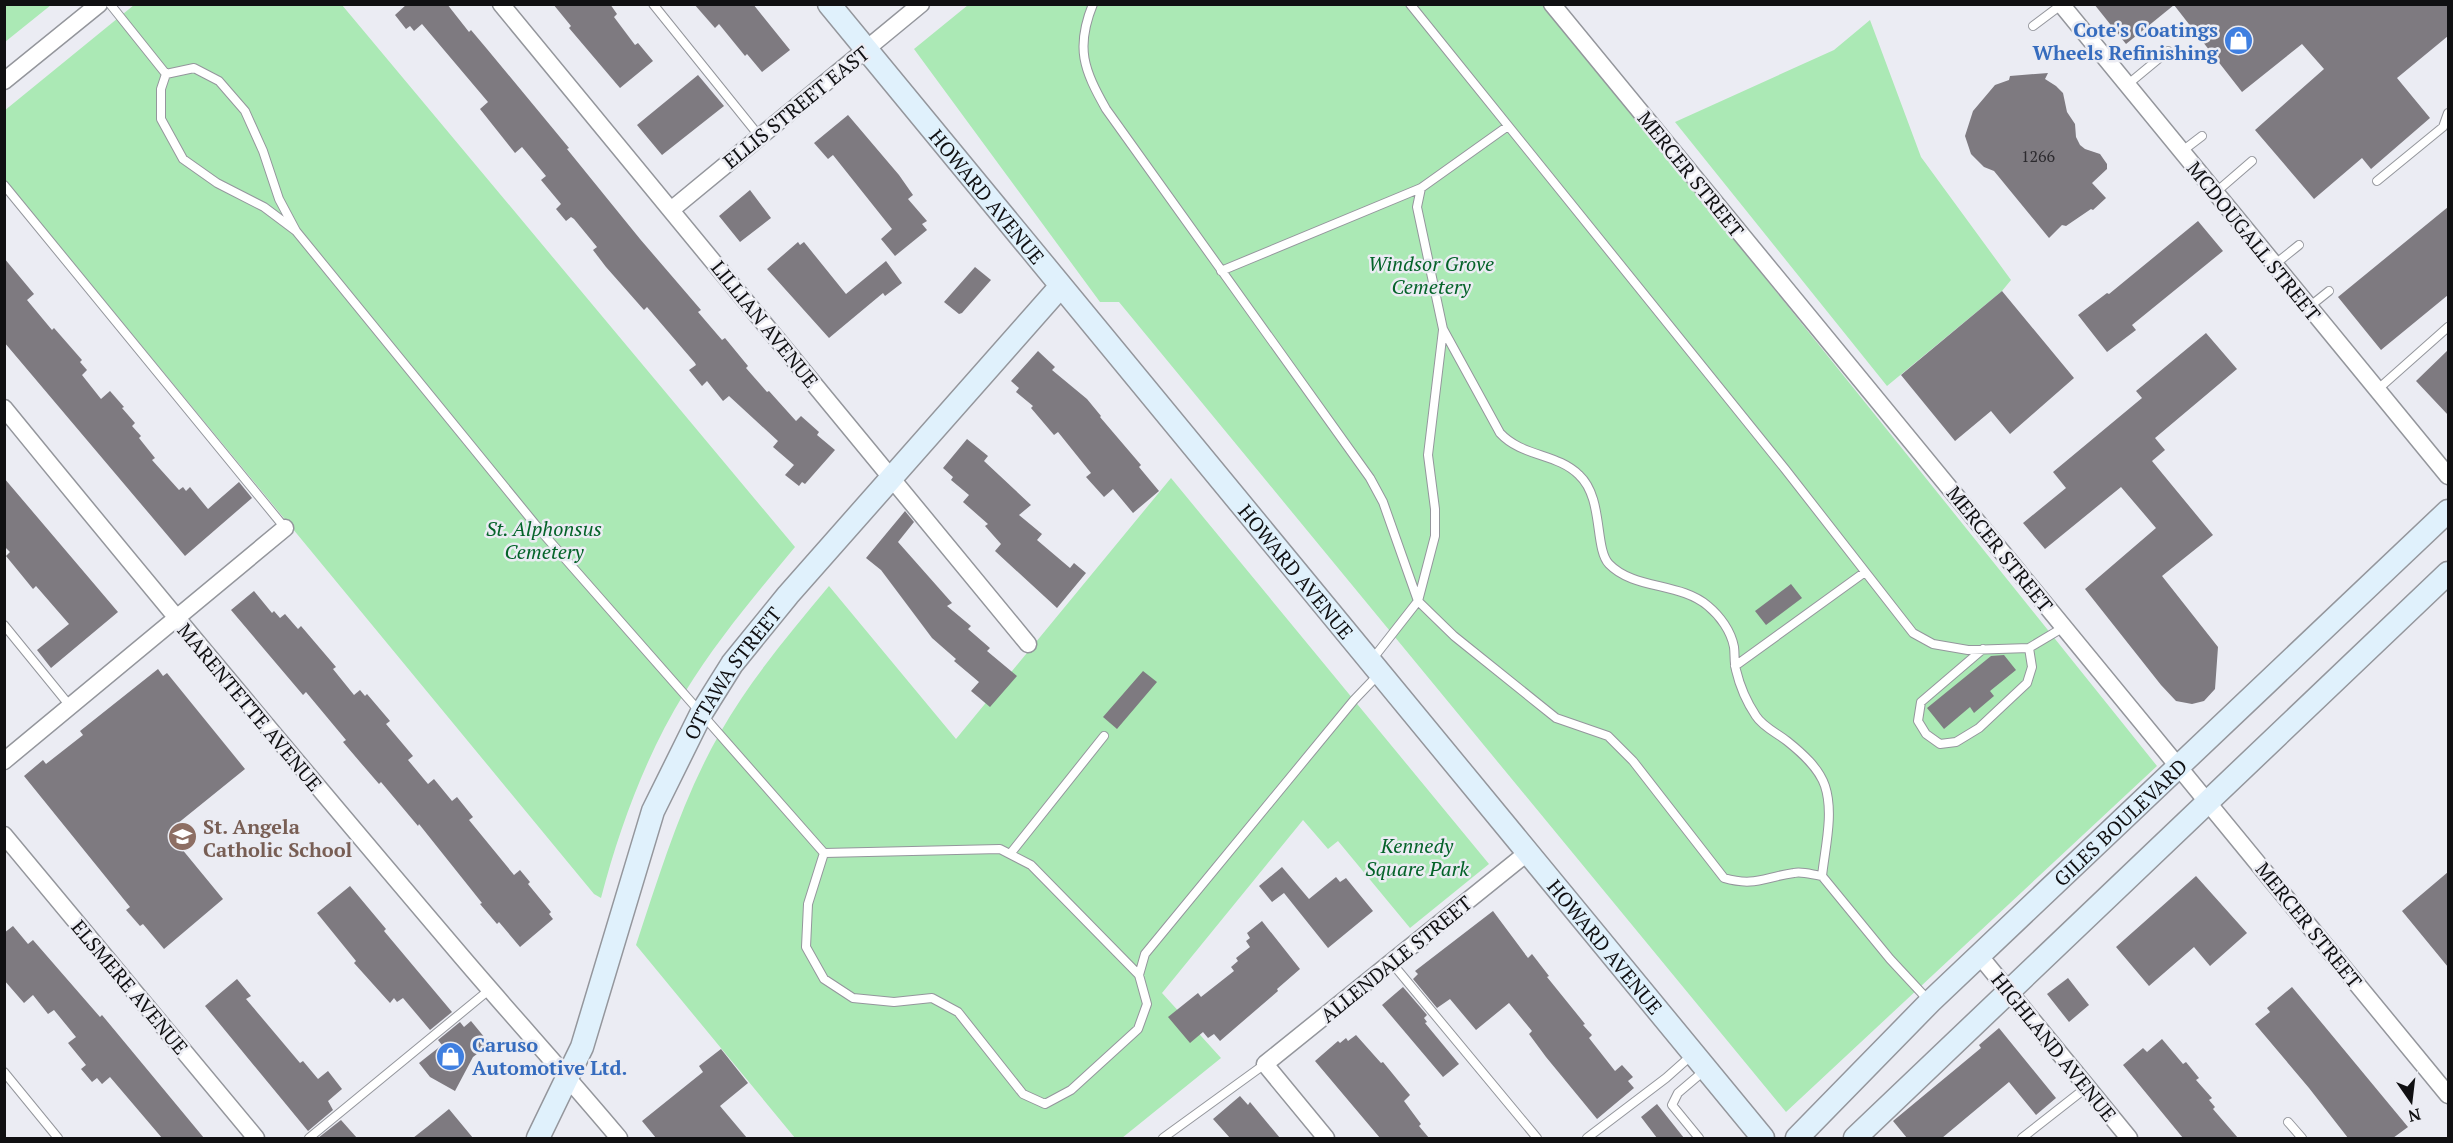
<svg xmlns="http://www.w3.org/2000/svg" width="2453" height="1143" font-family="'PT Serif',serif">
<style>
.green{fill:#abe9b5}
.building{fill:#7e7a80}
.lines{fill:none;stroke-linecap:round;stroke-linejoin:round}
.lane-casing{stroke:#94969c;stroke-width:10}
.street-casing{stroke:#94969c;stroke-width:19}
.secondary-casing{stroke:#94969c;stroke-width:25}
.lane{stroke:#fff;stroke-width:8}
.street{stroke:#fff;stroke-width:16}
.secondary{stroke:#e0f1fc;stroke-width:22}
.labels{text-anchor:middle;dominant-baseline:central;stroke-width:5;stroke-linejoin:round;paint-order:stroke}
.number-label{font-size:16px;fill:#2c2a2e}
.shop-label{font-size:20px;font-weight:bold;fill:#366cbe;stroke:#ebecf3;text-anchor:end}
.street-label{font-size:20px;fill:#101012;stroke:#ebecf3}
.park-label{font-size:20px;font-style:italic;fill:#046329;stroke:#ebecf3}
.education-label{font-size:20px;font-weight:bold;fill:#785e54;stroke:#ebecf3;text-anchor:start}
</style>
<rect width="100%" height="100%" fill="#ebecf3"/>
<path class="green" d="M5,4h46v1l-46,37z
M134,5h208l453,542c-39,47 -78,93 -110,145 -39,63 -65,134 -84,206l-7,-4 -589,-714 -1,-69z
M968,5h578l611,761 -371,346 -667,-810h-19l-186,-253z
M1870,20l51,137 90,123 -9,11 -115,95 -212,-264 159,-72z
M1171,478l318,386 -79,64 -72,-87 -10,8 -25,-29 -141,173 59,65 -99,80h-327l-159,-193c24,-72 46,-146 84,-212 30,-53 70,-100 109,-147l127,153z"/>
<path class="building" d="M407,4h40l22,28 2,-2 16,19 82,99 -2,1 73,90 61,71 -3,2 24,28 3,-2 23,28 -2,2 21,24 2,-1 27,30 5,-5 18,16 -2,3 18,15 -30,34 -3,-2 -3,4 -14,-11 9,-10 -21,-18 5,-6 -49,-45 -6,5 -16,-20 -5,5 -13,-16 7,-5 -1,-2 -48,-56 -3,3 -38,-43 -13,-17 4,-3 -23,-28 -3,-2 -5,4 -10,-12 5,-5 -20,-24 5,-4 -24,-29 -7,6 -35,-44 8,-7 -66,-78 -8,7 -4,-5 -4,3 -11,-14z
M553,4h57l7,10 -3,3 21,28 3,-2 15,18 -33,27 -51,-60 2,-2z
M694,4h59l37,46 -28,22 -15,-18 -2,2 -26,-32 -4,4z
M2094,4h354v32l-51,42 33,40 -59,51 -9,-11 -48,41 -59,-69 69,-61 -22,-25 -60,48 -68,-87 -48,39z
M2048,73l-3,6 11,7 7,7 4,19 8,12 1,13 4,8 5,4 15,5 7,10v5l-15,14 14,15 -13,12 -2,-1 -25,17 -4,-1 -13,13 -55,-67 -10,-4 -13,-13 -6,-18 8,-25 22,-26 14,-5 1,-4z
M698,75l26,31 -62,49 -25,-30z
M848,115l51,60 14,20 -5,4 19,22 -5,3 5,6 -32,26 -14,-17 11,-10 -59,-74 -5,4 -14,-16z
M750,190l21,28 -31,24 -21,-26z
M2448,207v88l-67,55 -43,-53z
M2198,221l25,30 -91,74 4,5 -29,22 -29,-37 29,-22 2,1z
M798,242l2,3 4,-3 42,52 40,-33 16,22 -17,13 -2,-3 -54,45 -62,-69z
M4,258l30,36 -7,6 25,30 2,-2 28,32 -2,2 7,8 -5,5 19,24 9,-8 14,16 -2,1 13,15 -3,3 9,10 -2,2 16,20 -3,2 27,30 4,-3 3,4 4,-4 18,22 31,-27 13,16 -67,58 -181,-214z
M975,267l16,13 -29,33 -3,1 -15,-12z
M2002,291l72,87 -64,56 -19,-23 -36,30 -54,-66z
M2206,333l31,36 -82,69 10,12 -13,11 61,74 -51,41 56,71 -3,42 -11,12 -12,3 -16,-3 -15,-16 -76,-96 71,-61 -35,-41 -76,62 -22,-26 43,-35 -13,-16 89,-74 -6,-7z
M2448,350v65l-32,-34z
M1038,351l17,16 -3,3 35,29 14,17 -1,1 41,48 -2,2 20,24 -26,22 -20,-24 -9,8 -18,-20 5,-4 -33,-41 -4,3 -23,-27 2,-2 -17,-14 3,-4 -8,-7z
M967,439l21,17 -4,5 47,44 -12,10 23,19 -5,6 33,28 4,-5 12,10 -29,35 -62,-57 6,-7 -16,-18 3,-2 -25,-22 6,-7 -18,-15 2,-3 -10,-9z
M4,478l114,134 -67,56 -14,-18 32,-26 -33,-38 -3,3 -27,-33 4,-4 -6,-6z
M905,511l9,11 -16,20 54,61 -5,3 24,20 -3,3 22,19 -3,3 30,25 -27,31 -19,-16 8,-9 -25,-21 2,-2 -24,-21 -51,-68 -15,-12z
M1791,584l11,14 -36,27 -11,-14z
M254,591l18,22 2,-2 6,7 5,-4 13,15 3,-3 35,41 -3,2 21,26 6,-5 5,6 2,-2 23,27 -4,3 27,32 -5,4 20,24 6,-5 18,22 5,-4 16,20 -4,3 45,55 6,-5 10,12 -2,2 23,28 -2,2 4,5 -33,28 -21,-25 -2,2 -17,-20 2,-1 -63,-79 -1,2 -37,-44 -2,2 -19,-22 -17,-20 3,-2 -40,-48 -3,3 -72,-85z
M2004,655l12,15 -26,21 4,5 -20,17 -4,-6 -26,22 -17,-21 64,-52z
M158,669l5,7 4,-3 78,96 -73,59 4,5 -4,4 51,62 -59,50 -21,-25 -3,2 -14,-16 4,-3 -106,-131 19,-16 3,4 37,-29 -3,-4z
M1143,671l14,11 -40,47 -14,-12z
M1282,867l27,32 27,-22 4,5 6,-4 27,33 -45,37 -44,-55 -12,9 -13,-16z
M2448,872v95l-46,-56z
M2196,876l51,57 -37,33 -16,-19 -45,39 -33,-39z
M350,886l36,43 -2,2 68,81 -22,18 -27,-32 -6,4 -3,-4 -4,5 -36,-40 2,-2 -39,-48z
M1493,911l35,47 4,-4 17,22 -2,1 38,47 -2,1 9,10 -3,3 26,33 7,-6 11,12 -5,4 6,7 -37,31 -51,-62 -17,-23 3,-3 -23,-28 -33,27 -26,-31 -13,9 -24,-29 5,-5 -3,-3z
M1262,921l38,48 -23,20 1,2 -58,50 -6,-7 -6,4 -5,-6 -13,11 -22,-26 30,-24 3,4 33,-26 -3,-4 7,-6 -2,-3 14,-11 -4,-6 4,-3 -3,-5z
M13,926l15,18 5,-4 67,77 2,-2 102,123h-42l-52,-61 -8,7 -5,-6 -5,4 -11,-13 5,-4 -18,-22 8,-6 -22,-27 -6,4 -15,-19 -9,8 -20,-23v-47z
M2068,978l21,27 -20,17 -22,-28z
M237,979l14,17 -5,3 54,64 3,-2 15,18 10,-8 14,18 -14,12 5,9 -25,21 -103,-125z
M1403,987l24,28 -3,3 3,4 -2,1 34,41 -16,13 -61,-72z
M2292,987l116,140 -15,11h-45l-39,-50 -54,-64 15,-12 -3,-4z
M471,1021l19,23 -17,13 -18,34 -25,-14 -11,-14 23,-18 -4,-5 22,-18 4,5z
M1999,1028l57,70 -20,17 -27,-33 -67,56h-35l-14,-17 88,-73 -2,-3z
M1356,1035l25,28 2,-1 27,33 -6,6 17,23 -2,2 10,12h-49l-65,-77 23,-20 2,2 6,-5 2,3z
M2162,1039l21,25 3,-2 13,16 -3,2 16,18 -3,2 6,7 -2,2 25,29h-55l-60,-73 20,-17 4,4z
M721,1049l27,34 -28,23 27,32h-91l-14,-17 61,-49 -4,-6z
M1240,1096l8,9 2,-3 30,36h-50l-17,-19z
M1657,1104l27,34h-27l-16,-21z
M449,1109l24,29h-60l14,-11z
M341,1120l16,18h-39z"/>
<g class="lines">
<defs>
<path id="lane" d="M110,4l56,70
M653,4l107,133
M1093,4c-18,44 -9,66 13,105l264,369 13,24 35,99 -47,60
M1410,4l375,465 128,164 20,11 35,6 61,-2 35,-21
M2033,26l28,-21
M194,68l25,13 26,30 18,40 16,48 17,32 -32,-24 -47,-24 -34,-24 -22,-40v-30l5,-15z
M2127,85l41,-34
M2181,152l21,-16
M2377,181l66,-54 5,-14
M4,185l281,343
M1421,188l-4,19 26,122 57,104c22,24 57,20 79,42 25,23 15,73 30,89 25,26 71,18 99,42 12,10 23,25 26,41 1,8 0,16 2,23 4,17 10,31 20,46 7,11 21,17 31,25 15,12 32,27 38,45 9,27 0,62 -3,90l68,83 40,43
M2215,193l37,-32
M296,231l243,298 285,324 -16,51 -2,43 18,32 29,19 41,4 38,-4 26,14 65,82 22,10 26,-14 67,-61 9,-25 -8,-29 -108,-110 -31,-16 -176,4
M2274,265l25,-20
M1221,271l200,-83 87,-62
M2309,307l20,-16
M1443,330l-15,125 7,54v27l-17,65 36,35 102,82 52,18 25,25 91,117c31,9 40,-1 70,-5 8,-2 19,2 28,3
M2377,390l71,-63
M4,625l66,81
M1983,649l-62,53 -3,19 8,13 14,10 16,-2 23,-14 48,-45 5,-16 -3,-19
M1735,666l130,-94
M1010,854l94,-118
M1391,962l146,176
M1139,975l6,-21 209,-254 24,-25
M4,1072l54,66
M2288,1122l14,16
M309,1138l180,-148
M1163,1138l102,-74
M1587,1138l79,-60 27,-24
M1699,1138l-27,-33 6,-12 27,-23
M2022,1138l65,-51"/>
<path id="street" d="M501,4l527,640
M1552,4l896,1091
M2061,4l387,472
M4,81l95,-77
M671,210l250,-206
M4,408c151,185 304,368 458,549 52,61 106,120 157,181
M4,761l281,-233
M4,835l252,303
M1979,955l150,183
M1326,1138l-61,-74 262,-211"/>
<g id="secondary">
<path id="s1" d="M829,4l934,1134"/>
<path id="s2" d="M538,1138l44,-91 71,-236 49,-99 30,-48 56,-69 272,-308"/>
<path id="s3" d="M1797,1138l133,-136 518,-491"/>
<path d="M1855,1138l593,-565"/>
</g>
</defs>
<use href="#lane" class="lane-casing"/>
<use href="#street" class="street-casing"/>
<use href="#secondary" class="secondary-casing"/>
<use href="#lane" class="lane"/>
<use href="#street" class="street"/>
<use href="#secondary" class="secondary"/>
</g>
<defs>
<symbol id="shop-disc" viewBox="-11 -11 22 22"><circle r="9.5" fill="#3f7fe0" stroke="#ebecf3"/><path d="M-5-2.5h2.3a2.7 3.5 0 0 1 5.4 0H5L5.5 6h-11ZM-1.5-2.5h3a1.5 2.3 0 0 0-3 0Z" fill="#fff"/></symbol>
<symbol id="school-disc" viewBox="-11 -11 22 22"><circle r="9.5" fill="#8d6e63" stroke="#ebecf3"/><path d="M0-5L7-2L0 1L-7-2ZM-4 1L0 2.5L4 1V4Q0 6-4 4Z" fill="#fff"/></symbol>
</defs>
<g fill-rule="evenodd">
<use href="#shop-disc" x="2222" y="24" width="33" height="33"/>
<use href="#school-disc" x="166" y="820" width="33" height="33"/>
<use href="#shop-disc" x="434" y="1040" width="33" height="33"/>
</g>
<g class="labels">
<g class="number-label">
<text x="2038" y="156">1266</text>
</g>
<g class="shop-label">
<text x="2218" y="29">Cote's Coatings<tspan x="2218" dy="23">Wheels Refinishing</tspan></text>
<text x="472" y="1044" text-anchor="start">Caruso<tspan x="472" dy="23">Automotive Ltd.</tspan></text>
</g>
<g class="street-label">
<text transform="translate(796 107) rotate(-39)">ELLIS STREET EAST</text>
<text transform="translate(1691 174) rotate(51)">MERCER STREET</text>
<text stroke="none"><textPath href="#s1" startOffset="249">HOWARD AVENUE</textPath></text>
<text transform="translate(2254 241) rotate(51)">MCDOUGALL STREET</text>
<text transform="translate(765 324) rotate(51)">LILLIAN AVENUE</text>
<text transform="translate(2000 549) rotate(51)">MERCER STREET</text>
<text stroke="none"><textPath href="#s1" startOffset="735">HOWARD AVENUE</textPath></text>
<text stroke="none"><textPath href="#s2" startOffset="507">OTTAWA STREET</textPath></text>
<text transform="translate(250 707) rotate(50)">MARENTETTE AVENUE</text>
<text stroke="none"><textPath href="#s3" startOffset="452">GILES BOULEVARD</textPath></text>
<text transform="translate(2309 925) rotate(51)">MERCER STREET</text>
<text stroke="none"><textPath href="#s1" startOffset="1221">HOWARD AVENUE</textPath></text>
<text transform="translate(1396 959) rotate(-39)">ALLENDALE STREET</text>
<text transform="translate(130 987) rotate(50)">ELSMERE AVENUE</text>
<text transform="translate(2054 1047) rotate(51)">HIGHLAND AVENUE</text>
</g>
<g class="park-label">
<text x="1431" y="263">Windsor Grove<tspan x="1431" dy="23">Cemetery</tspan></text>
<text x="544" y="528">St. Alphonsus<tspan x="544" dy="23">Cemetery</tspan></text>
<text x="1417" y="845">Kennedy<tspan x="1417" dy="23">Square Park</tspan></text>
</g>
<g class="education-label">
<text x="203" y="826">St. Angela<tspan x="203" dy="23">Catholic School</tspan></text>
</g>
</g>
<rect width="2453" height="1143" fill="none" stroke="#101012" stroke-width="12"/>
<g transform="translate(2411 1101) rotate(166)" stroke="#ebecf3" stroke-width="4.5" paint-order="stroke">
<path d="M0-4.5L10 22L0 15L-10 22Z" fill="#101012"/>
<text y="-9" font-size="16" font-weight="bold" text-anchor="middle" fill="#101012">N</text>
</g>
</svg>
